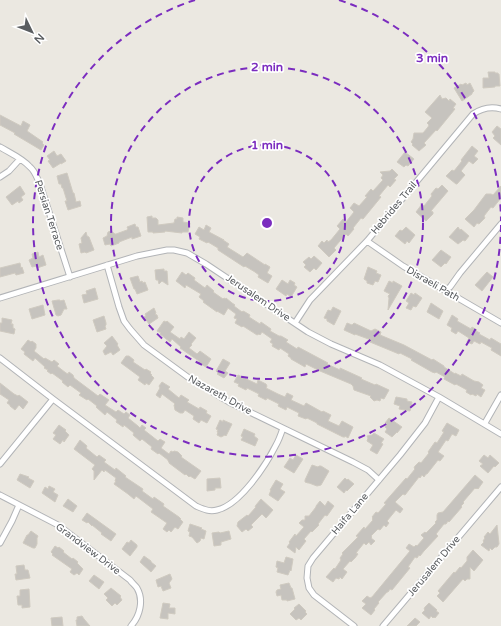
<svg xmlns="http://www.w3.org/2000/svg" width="501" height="626" font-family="'Varela Round',sans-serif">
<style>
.building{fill:#c6c3be;stroke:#cfcac0}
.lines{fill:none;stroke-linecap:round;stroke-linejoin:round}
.street-casing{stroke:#b2b4b7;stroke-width:7}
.street{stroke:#fff;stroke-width:5}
.ring{fill:none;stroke:#7b2cbf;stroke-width:2;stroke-dasharray:7 5}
.labels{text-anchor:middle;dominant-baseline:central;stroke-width:3.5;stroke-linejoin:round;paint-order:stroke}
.street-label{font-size:10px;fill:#5a5d60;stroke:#fff}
.centre{fill:#7b2cbf;stroke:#fff;stroke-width:2}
.ring-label{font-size:12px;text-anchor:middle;font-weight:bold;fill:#7b2cbf;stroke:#fff;stroke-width:3.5;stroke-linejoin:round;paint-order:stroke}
</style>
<rect width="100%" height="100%" fill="#ebe8e1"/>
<path class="building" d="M488,72h7v1h3v1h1l1,12h-5v1l-12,1v-10h6z
M466,83l1,2 3,-2 4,8 -2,2v1l-10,7 -8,-13 7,-4 1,1z
M440,95l2,4 4,-1 3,3 1,-2 6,5 -3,4 2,1 -18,22 -1,-1 -12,13 2,2 -7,6 -7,-6 1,-1 -2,-2 2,-3 1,-6h9l5,-6 1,-2 -2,-2 5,-5 -7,-6z
M0,115l21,11 2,-5 7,4 -3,6 16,11 -1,1 2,2 -3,5 -27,-16 1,-1 -15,-8z
M497,126l4,3v16l-8,-7 2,-2 -3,-4z
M472,146l6,5 -4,5 4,3 -5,5 -4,-3 -8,10 4,4 -8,9h-1l-10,-8 6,-6 2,1 8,-10 -1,-1z
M54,151l3,5 4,-2 5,7 -5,3v-1l-8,5 -5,-7 2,-1 -3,-4z
M405,152l9,7 -6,7 -2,-1 -2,2 -7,-5z
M392,169l6,6 -4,4 2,1 -6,7 -2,-2 -9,11 2,1 -18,22 -2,-1 -8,10 1,1 -6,7 -2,-2 -12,14 2,2 -7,7 -11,-11 4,-5 2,2 3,-3 1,2 3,-2 9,-11 -3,-3 6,-7 3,3 8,-10 -4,-4 4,-5 5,3 8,-9 -2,-1 6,-7 2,2 10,-11 -2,-2 2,-3 -3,-3 10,-1z
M67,173l6,20h1l2,9 4,-1 1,5 -13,4 -3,-9h2l-4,-13h-1l-1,-4h-2l-2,-8z
M442,185l6,6 -17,20 2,1v2l-7,7 -10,-9 6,-8 2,2 8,-10 -1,-2 5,-6 2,1z
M20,186l5,8 -4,3 2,3 -4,3 -1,-2 -6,4 -6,-8z
M501,186v12l-8,10 -2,-1 -7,9 1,2 -6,6 -2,-1 -3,4 -9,-8 9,-9 12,-16h5l2,1z
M152,216v2h4l2,2v5l16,-2 1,-4h2v-2l6,1v4l7,1 -2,9h-6v1l-17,-2v1l-12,1v-1h-5l-1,-15z
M135,224l1,3h2l3,9 -9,3v-2l-13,5v1l-8,3 -1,-2 -5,1 -2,-7 4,-2 1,-4 3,-1 4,3h1l11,-4 1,-1 -1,-2z
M206,225l5,3 -2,4 15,8h-1l6,4 -2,3 16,10 4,-4 18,12v-1l5,3 -3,6 5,3 -4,7 -10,-6 1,-2 -4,-3 -10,-6 -1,1 -26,-17v-2l-10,-6 -1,1 -8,-4 1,-2 -5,-3 4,-7 5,3z
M406,227l9,8 -6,8 -2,-2 -2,3 -10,-8 5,-6 2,1z
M458,227l2,3 1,-1 8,7 -4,5 -2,-1 -1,1 -4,3 -9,-7z
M86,232l1,4 2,1 5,13 -8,3 -1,-1 -4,1 -2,-9 3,-1 -1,-5z
M441,250l10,7 -5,7 -1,-1 -4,4 -9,-7z
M38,252l1,5 4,-2 3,10 -9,3v-2l-5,1 -3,-7 4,-2 -1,-4z
M314,256l8,7 -6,7 -2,-2 -4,4 -6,-5 2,-2 -3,-3 6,-5 2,2z
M20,263l1,5 1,-1 2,6 -8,2 -1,-2 -15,4v-9z
M368,267l9,4 -1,2 5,2 -3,7 -3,-1 -2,4 -6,-2v-2l-3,-2z
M164,269v2h3l1,14 -6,-4 -3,3 -1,-4h-2l-1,-10z
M182,272l4,3 2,-2 7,5 -1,2 11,8 2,-3 7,6 -1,1 10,7 1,-1 2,1v-1l6,5 3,2 -1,1 8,6 1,-1 2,1 5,3 -1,2 11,7 1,-2 10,7 -1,2 9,5h2l7,4 -2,2 11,7 1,-2 30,16 -1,1 13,6v-2l22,10 -1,1 14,6 1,-1 13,6 -5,9 -3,-1 -1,3 -3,-1 -3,1 -4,-4 1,-1 -17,-6 -1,-4 -2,-2 -31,-13 -14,-7 -1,3 -14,-8v-1l-3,-2 1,-2 -9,-6 -1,2 -7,-4 1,-2 -3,-2 2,-3 -10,-7 -2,3 -1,-1 -2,1 -14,-9 -1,1 -7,-4 2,-4 -3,-1 2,-4 -8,-6 -4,7 -7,-4v1l-14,-10 1,-1 -5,-4 2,-3 -15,-9 -1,3 -5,-4 -4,-3z
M487,272l6,5 -11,14 -7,-6z
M138,276l2,6 2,-1 1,2 2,-1 3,8 -11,4 -2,-5h-1l-4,-11z
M282,280l6,4 2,-4 5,3 -1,2 3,2 -6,10 -4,-3 -1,2 -10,-7z
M389,281l4,2v-2l9,5 -14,24 1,-12 -1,-2 2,-2 -6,-3z
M95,288l3,11 -14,4 -2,-8 5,-1 -1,-3z
M411,293l3,2 1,-2 7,5 -6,9 -3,-1 -2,4 -5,-2 3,-5 -3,-2z
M58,300h2v1l4,-1 3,9h-3l-3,6 -3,1 -2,-1 -4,-14z
M431,303l12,8 -4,8 -12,-7z
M43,305l2,10 -13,4 -3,-10z
M333,307l8,4 -7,14 -5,-3 -2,-1v-2l-3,-1 4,-8 3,1z
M154,308l2,5 -1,1 2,1 1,3 -9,6 -5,-7 2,-1 -1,-2z
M452,315l6,4 -1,2 14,8 1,-2 5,3 -1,1 4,2 -1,1 11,6 1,-2 10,6v12l-10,-6 1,-2 -11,-6 -1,2 -6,-3 -2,3 -5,-2 2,-4 -11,-7 -2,3 -5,-3 1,-3 -5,-3z
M104,316l2,7v2l-1,1 1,3 -9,3 -4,-12z
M2,318l10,2 -1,4h2v4l2,1 -1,5 -14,-3v-8h2z
M164,321l2,1 1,-1 7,6 -4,5 10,7 1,-2 3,2 5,-7 7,6 -5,6 1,1 -3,3 8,6 3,-3 11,8 -5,8 -7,-4v-2l-19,-13 1,-1 -9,-8 -2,3 -10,-8 1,-1 -4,-2z
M347,323l5,2 2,-2 17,8 4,-2 6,3 -1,3 24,10 28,15 1,-1 11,7v1l11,7v-1l6,3 1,-2 12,7 5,1 4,3 -2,3 4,2 -4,7 -4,-3 -1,2 -4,-2 -1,1 -5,-3 1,-2 -11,-6 -1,1 -11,-6 1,-2 -9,-5 -1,1 -3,-1 -21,-12 1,-1 -12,-6 -1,1 -29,-12 1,-2 -16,-6v1l-11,-5z
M112,336l6,8 -1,1 3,5 -7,5 -2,-3 -6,3 -2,-4 4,-5 -3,-3z
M28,340l3,2 1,-1 4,3v4l-2,3 10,8 1,-1 7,4 2,-2 5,4 -2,2 9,7 2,1 1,-2 4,3 1,3 24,18 2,-2 9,6 -4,5 11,7 2,-2 6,4 2,-2 4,3 -2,3 10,8 2,2 2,-3 4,3 -2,2 9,7 5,4 2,-2 5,3 -4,6 8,6 2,-3 2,1 1,-1 4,1 4,4 -1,1 20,14 -6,8 -5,-3 -1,1 -3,-3 -1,1 -16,-12v-1l-1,-1v-1l-9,-7 -1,1 -7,-5 1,-2 -10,-8 -2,2 -7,-6 1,-2 -10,-8 -1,2 -7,-5 1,-2 -10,-8 -2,3 -9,-8 1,-1 -9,-7 -1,1 -8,-5 2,-2 -11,-8 -2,2 -6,-5 1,-1 -11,-8 -1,1 -4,-3 1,-1 -4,-2 1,-1 -10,-9 -2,3 -9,-7 1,-2 -4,-3z
M126,356h3l5,4 -1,2 12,8 1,-1 5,3 -1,1 2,2h-1l3,3 -5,7 -3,-2 -1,2 -7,-5 2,-3 -19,-14z
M223,359l7,4 -5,8 3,2 -4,5 -7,-4 1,-1 -2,-2z
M238,375l19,9 1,-4 8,4 1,2 -1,2 12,6 7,3 2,-4 6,3 -2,4 13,6 2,-3 16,9 1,-1 8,4 -3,6 11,5 3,-5 11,6 -5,11 -3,-2v1h-2l-26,-13v-1l-10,-5 -1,1 -8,-3 1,-3 -12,-6 -1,3 -8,-4 1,-2 -12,-6 -1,2 -8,-4 1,-2 -12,-6 -1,2 -8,-4 1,-2 -5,-2z
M162,382l8,5 -2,2 11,9 2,-3 8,5 -2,2 12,7 1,-2 7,4 -1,2 5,3 -4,7 -6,-3 -2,3 -6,-4 1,-3 -9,-6 -2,3h-3l-5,-3 -1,-5 1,-1 -1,-1 -12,-9 -2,4 -4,-3 4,-7 -1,-2z
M0,383l14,11 4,2 1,-1 9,7 -5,7 -4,-4 -4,5 -5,-4v-1l-3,-2 2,-3 -9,-6z
M396,397l11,2v2l5,1 -2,9 -11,-2 1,-3 -6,-2z
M389,418l13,9 -5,6v-1l-5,5 -7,-5 2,-3 -2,-2 2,-3 -2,-1z
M220,420l3,2v-2l2,1 7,3 -6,12 -1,-1 -4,2 -4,-2 1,-3h-1l1,-2 -2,-1z
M447,423l12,7 -3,6 -4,-2 -4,7 -2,-1 -8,12 6,4 -4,5 -2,-1 -11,14h-1l-2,3 -2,-2 -2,3 -1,-1 -14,18 -2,-1 -8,8 8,7 -3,4 -4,-3 -9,11 2,2 -3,4 -2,-2 -4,5 -2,-1 -7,7 1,1 -1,1 4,3 -4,4 -2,-3 -3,3 -2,-2 -8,10 2,1 -3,4 -4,4 -1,-1 -7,8 4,3 -5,7 -2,-2 -1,2 -3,-1 -3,4 -7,-5 8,-9 1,1 6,-9 -1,-2 3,-4 -1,-1 16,-16 -2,-1 8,-9 1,2 8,-9 -1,-1 1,-1 -1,-1 4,-5 2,1 8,-9 -2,-1 22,-25 1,1 8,-10 -1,-1 1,-2 4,-4 2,1 8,-10 -1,-1 7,-10 2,1 7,-11 -2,-1z
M59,425l7,5 -1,1 4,4 -5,7 -1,-2 -3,4 -7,-5 3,-4 -3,-2z
M244,429l11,5 -1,2 4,3 -3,7 -14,-6 2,-3 -2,-1z
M374,433l10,6 -3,4 2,1 -6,10 -7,-4 3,-5 -6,-4 1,-3 -1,-2 5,-1z
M80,440l7,6 -1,2 11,9 2,-2 7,5 -2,2 11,8 1,-2 10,8 -1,1 18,12 -1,2 11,8 1,-2 10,7 -1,2 16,11 2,2h-1l3,3 -5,7 -3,-2 -4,5 -2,-2 -2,2 -4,-3 4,-6 -16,-11 2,-3 -17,-13 -2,3 -6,-5 -14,-10 2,-3h-1l1,-3 -11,-8 -1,2 -2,-2 -8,10v-9l-2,-2 3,-4 -21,-16z
M296,455l7,4 -9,14 -10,-6 6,-9 3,2z
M484,455l4,3 2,-3 9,8 -4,4 -1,-1 -6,7 -8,-7 3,-2 -4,-3z
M312,465l6,2 1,-1h2l8,5 -8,14 -4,1 -8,-3h-1l-3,-1v-2z
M20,474l9,3 -1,1 6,3 -4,7 -13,-8z
M475,475l8,7 -5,7 -1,-1 -1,1 -1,-1 -12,14 1,1 -3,3 1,1 -13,15 -1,-1 -2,3h-2l-8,10 2,2 -14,15 -4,5 -1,-1 -2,3 -2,-1 -7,10 2,1 -18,22 -2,-1 -2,3h-1l-9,10 1,1 -5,6 1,1 -4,5 -9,-7 4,-4 -4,-3 5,-5 3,2 2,-1 38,-46 -4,-3 3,-4 5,3 2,-2 1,1 7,-8 -3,-3 4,-3 1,1 10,-10 -1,-1 2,-2v-5l1,-2 5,-1z
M220,478l1,10h-6v2l-8,1v-12z
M345,478l2,2 1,-1 6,5 -7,7 -1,-1 -2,3 -7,-6z
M276,480l7,4 -3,5 5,3 -7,9 -9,-6 2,-5h-1z
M49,486l6,3 -2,3 5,3 -3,7 -13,-9 3,-6 3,2z
M68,499l9,7 -4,6 -10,-6z
M261,499l12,11 -7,8 -4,-4 -11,11 2,2 -5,4 -2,-2 -4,3 -5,-6 1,-4 9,-7 1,1 8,-9h-1l1,-2z
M320,501l5,5 3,-5 6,5 -7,10 -2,-1 -7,9 1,1 -7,7 -1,-1 -7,8 2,2 -7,9 -3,-3 -1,6 -8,-6 3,-4 -1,-1 6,-8 1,2 8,-9 -5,-4 3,-3h3v-4h4l7,-9v-1z
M87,513l29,21 -5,7 -10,-7 1,-1 -10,-8v1l-4,-4 -1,1 -5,-3z
M190,524l12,4 -1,1 5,2 -2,8 -3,-1 -1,3 -3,2 -5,-6 -3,-1 1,-4 -2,-1z
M497,525l2,19 -2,3h-2l-3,3 -2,-2 -1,3 -8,-6 3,-3 -1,-1 2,-3 -1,-1 4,-5 2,2z
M31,531l7,5 -1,2v6l-2,4h-2l-10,-5 4,-8h1z
M229,531l2,8 -10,3v3l-7,1 -2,-13 7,-1 1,1z
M131,540l6,5v2l-7,9 -8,-7 5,-7 2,1z
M55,546l3,2 1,-1 5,4 -1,1 9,7 1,-1 5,4 -1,1 6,6 -4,6 -2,-2 -3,2 -4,-3 2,-3 -20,-14 1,-1 -2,-2z
M473,550l10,10 -9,11 -4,-4v12h-3l-2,2 -2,-2 -20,23 -6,-6 3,-3 -2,-2 16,-19 1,1 5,-6 1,1 6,-7v-4z
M144,556l7,5v1l5,4 -5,6 -11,-10z
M286,557l7,2 -2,12 -1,-1 -2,5 -11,-3 1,-4 -2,-1 1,-6 7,2z
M24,565l1,5h3l2,8 -14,2 -1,-6h2l-1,-8z
M170,574l2,5 -3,4 2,5 -8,3 -2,-5 -3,1 -2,-7z
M94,575l10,7 -5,7 -10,-8z
M289,583l2,5h1l3,11 -8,2v-1h-5l-1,-5 -4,1 -1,-4 1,-2 4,-1 -1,-4z
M111,588l10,8 -1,1 2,3 -5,5 -2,-2 -3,3 -6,-6 2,-2 -4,-4z
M29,589l1,18 -8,1v-3h-4l-1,-9h3v-6z
M163,603l7,1 -1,4h6v6l-7,-1v6l-8,-1z
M429,603l8,7 -1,1 3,2 -4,5 -1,-1 -1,1 -2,-2 -2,3 -7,-6 3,-3 -1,-1 1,-2z
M299,604l7,7 -1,1 2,2 -6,6 -2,-2 -3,2 -6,-6 5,-5 -1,-1z
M82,616l2,3 6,7h-13l-1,-6h1v-3z
M62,617l1,9h-11l-1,-8z
M415,618l5,4 -4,4h-9z"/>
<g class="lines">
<defs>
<path id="street" d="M0,147c10,6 22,11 30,20 5,4 7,11 10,17l30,93
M0,177l9,-6 11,-12
M367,241l36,25 98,57
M107,265l12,42 5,14 6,8 14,16 45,33 40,24 124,60 15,8 11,10
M444,289h3l3,-2 10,-14 41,-49
M0,298l137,-42 30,-6h7l13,3 19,11 102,68 23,12 49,21 59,32 62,37
M295,323l15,-23 57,-59 106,-127c9,-6 18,-8 28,-5
M0,358l53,41 143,107c7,3 13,6 21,4 23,-5 49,-45 59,-65 3,-5 5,-11 7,-17
M485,423l16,-28
M0,464l53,-65
M0,495l58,30 72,55c2,3 5,5 7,8 7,12 3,28 -6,38
M0,543l12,-22 7,-16
M354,626l-40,-31 -5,-7 -2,-10 1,-12 5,-8 87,-103 25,-32 14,-26
M383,626l118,-139"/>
</defs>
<use href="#street" class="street-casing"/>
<use href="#street" class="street"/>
</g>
<g class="ring">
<circle cx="267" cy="223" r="78"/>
<circle cx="267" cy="223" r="156"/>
<path d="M501 225A234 234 0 1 1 195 0M339 0A234 234 0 0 1 501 221"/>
</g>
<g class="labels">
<g class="street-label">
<text transform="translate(394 208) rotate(-50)">Hebrides Trail</text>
<text transform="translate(49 215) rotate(72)">Persian Terrace</text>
<text transform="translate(433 284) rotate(30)">Disraeli Path</text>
<text transform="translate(258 298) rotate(34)">Jerusalem Drive</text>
<text transform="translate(220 395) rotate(29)">Nazareth Drive</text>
<text transform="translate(350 514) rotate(-50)">Haifa Lane</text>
<text transform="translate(88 549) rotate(37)">Grandview Drive</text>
<text transform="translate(434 566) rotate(-50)">Jerusalem Drive</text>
</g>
</g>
<circle cx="267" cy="223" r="6" class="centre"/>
<g class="ring-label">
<text x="432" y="62">3 min</text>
<text x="267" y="71">2 min</text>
<text x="267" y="149">1 min</text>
</g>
<g transform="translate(32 32) rotate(133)" stroke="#ffffff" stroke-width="3" paint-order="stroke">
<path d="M0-3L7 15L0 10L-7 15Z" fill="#5a5d60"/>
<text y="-6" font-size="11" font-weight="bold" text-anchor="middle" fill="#5a5d60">N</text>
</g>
</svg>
